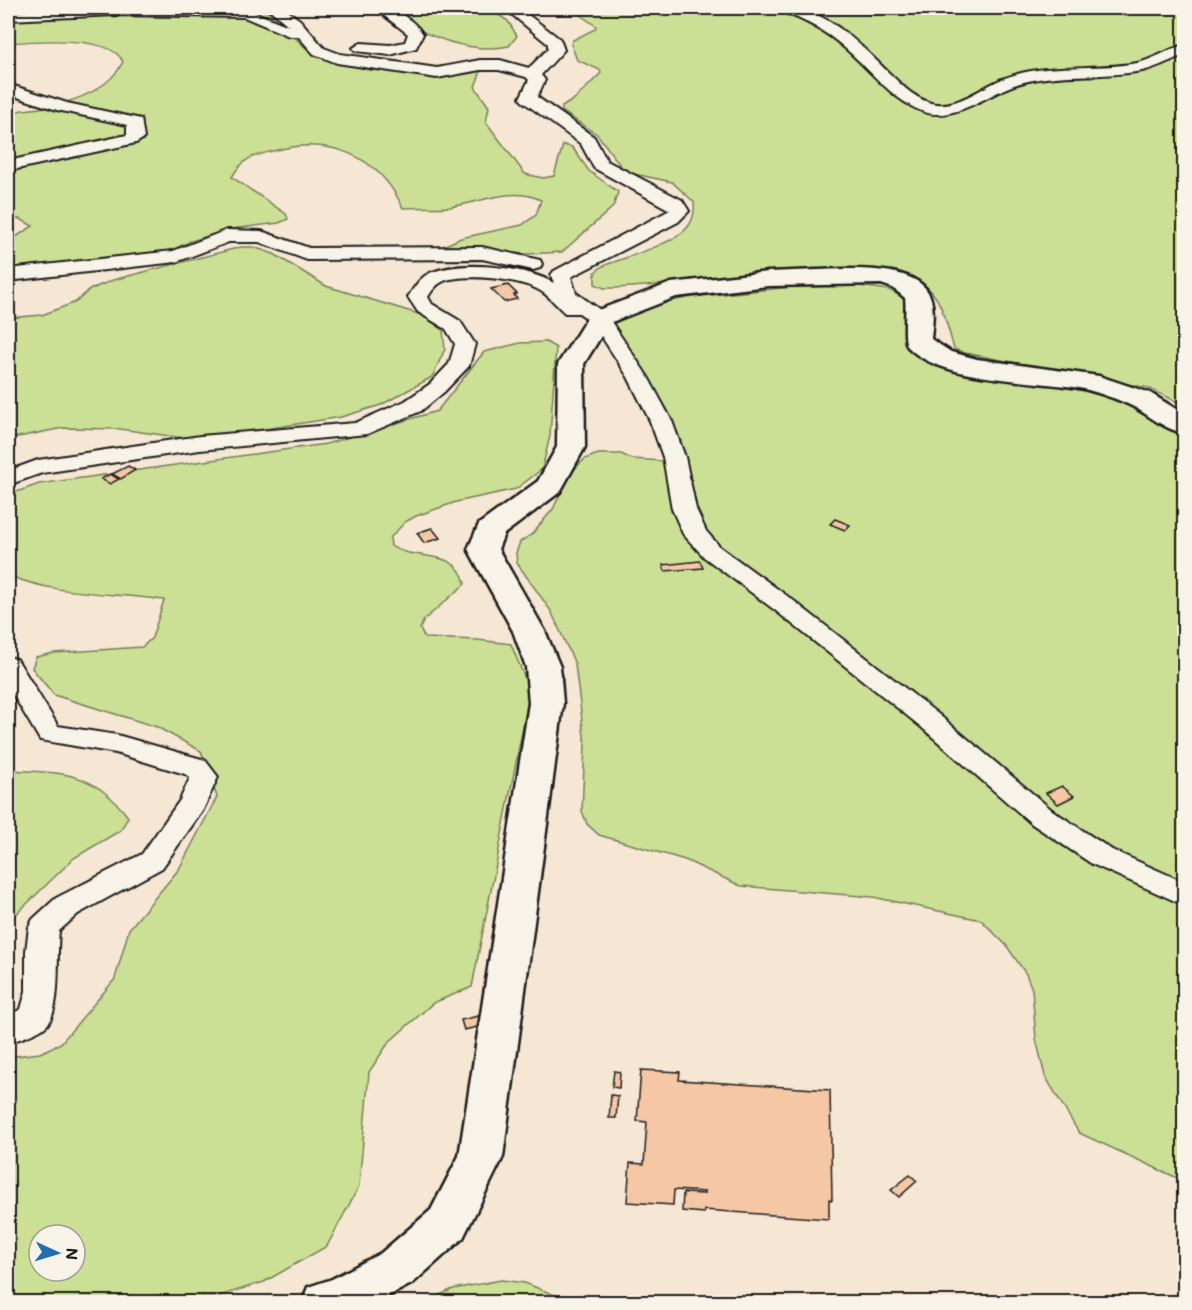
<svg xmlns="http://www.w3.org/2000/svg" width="1192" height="1310" font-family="Mali,sans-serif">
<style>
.green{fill:#cce095;stroke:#747e58;stroke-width:1.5;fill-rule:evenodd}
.building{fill:#f5c7a4;stroke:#1c1c1c;stroke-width:1.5}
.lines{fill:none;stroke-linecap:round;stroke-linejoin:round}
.street-casing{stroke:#1c1c1c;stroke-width:4}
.secondary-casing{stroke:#1c1c1c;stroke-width:5}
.street{fill:#f7f3e8;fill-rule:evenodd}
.secondary{fill:#f7f3e8;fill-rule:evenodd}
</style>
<rect width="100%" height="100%" fill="#f6e6d4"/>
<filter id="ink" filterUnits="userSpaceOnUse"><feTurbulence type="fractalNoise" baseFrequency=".0167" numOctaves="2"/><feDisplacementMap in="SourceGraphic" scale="12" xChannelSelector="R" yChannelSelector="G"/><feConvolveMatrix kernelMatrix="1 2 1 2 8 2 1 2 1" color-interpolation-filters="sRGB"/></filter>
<g filter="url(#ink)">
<path class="green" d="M8,8h246l14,4 40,38 60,20 91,5 22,-4 -6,16 14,20 -3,15 39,52 18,4 11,-2 9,-31 9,2 17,24 29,21 -5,15 -51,45 -35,2 -86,-7 20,-9 61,-13 14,-10 5,-15c-31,-14 -60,3 -91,7 -15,1 -31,0 -47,1 -25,-54 -74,-72 -130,-57 -21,5 -30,7 -41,26l54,37 2,5 -9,4 -48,6 -40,12 -28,13 -130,18 -25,2v-32l25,-16 -13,-7 -12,-1v-105c10,-4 21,-3 32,-5 30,-5 68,-16 83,-46 -11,-28 -91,-21 -115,-19z
M370,8h118l20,13 9,15 -8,10c-48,10 -96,-19 -139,-38z
M562,8h622v397l-36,-17 -183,-35 -11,-4c-15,-54 -17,-70 -77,-79l-261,18h-12l-9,-4v-12l8,-6c20,-8 70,-22 83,-37 7,-7 9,-18 8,-27l-22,-20 -47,-10 -27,-37 -36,-24v-4l14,-9 25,-25 -1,-3 -23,-10 -6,-16 2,-4 22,-11 1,-3 -20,-14z
M241,247h12l21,7 52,32 96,29 21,15 2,19 -13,28 -51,28 -40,12 -128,20 -29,1 -64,-9 -57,-1 -55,11v-121l34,-3 34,-13 13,-12 24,-10z
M852,285l37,5 18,9 7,38 46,33 106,17 48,10 28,9 42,25v750l-105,-48 -34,-57 -9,-37 -4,-50 -6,-15 -20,-29 -25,-25 -108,-23 -132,-11 -56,-26 -86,-25 -12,-11 -5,-13 3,-67 -10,-80 -24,-53 -34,-48 -1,-10 4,-11 12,-8 21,-25 17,-36 15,-14 13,-5h23l11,5 31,2 8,-8 -63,-126 26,-15 21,-8 38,-7 109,-11z
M546,342l10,6 -6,88 -8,33 -26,20 -60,13 -40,14 -11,6 -15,16 1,8c24,16 67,1 74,38l-41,36 -4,9 5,9 53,2 33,4 19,47 -58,296 -39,16 -44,39 -20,30 -10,114 -32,60 -63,36 -48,15 -208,5v-245l32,-4 21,-10 54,-64 14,-50 50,-60 38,-72 -16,-46 -44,-24 -103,-32 -22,-27 4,-11 18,-4 88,-6 10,-9 12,-38c-51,-8 -108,-4 -156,-25v-80l31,-11 287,-40 111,-33 47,-59 36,-9zM39,1235h36v36h-36z
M8,770c54,3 85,0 120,47l-7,13 -47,28 -66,64z
M501,1280l24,3 47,19h-148l29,-13z"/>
<path class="building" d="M508,285l9,9 -3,1 3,4 -13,3 -13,-13z
M128,466l7,4 -14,9 -9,-5z
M110,474l9,5 -9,5 -9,-5z
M835,519l15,6 -5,5 -15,-6z
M432,528l8,10 -16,5 -7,-10z
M700,561l3,7 -38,3 -2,-6z
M1062,786l12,10 -16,8 -12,-11z
M483,1015l3,10 -22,5 -3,-10z
M641,1070l39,2 -1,8 151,10 2,110 -3,-1v20l-125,-9v3l-22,-2 1,-18 22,1v-2l-31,-2 -1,15 -46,-3 3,-39 14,1 3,-42 -10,-1z
M614,1071l6,1 -1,16 -7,-1z
M611,1095l7,1 -2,22h-7z
M910,1175l7,6 -18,16 -8,-7z"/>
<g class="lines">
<defs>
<path id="street" d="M97,8l149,1 43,17 -21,-18h16l16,12 24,28 16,6 97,14 43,-8h20l29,8 19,-19v-5l-44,-36h15l41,31 4,11 -23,25 4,5 -8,17 57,40 13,24 75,39 7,11 -11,11 -107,55 5,16 30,21 42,63 24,44 13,36 11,52 10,22 14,16 74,54 144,113 114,96 60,40 72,32v23l-92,-41 -60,-40 -112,-98 -144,-115 -72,-54 -21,-23 -11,-25 -9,-52 -13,-36 -22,-44 -36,-55 -13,-9h-14c-9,-8 -17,-19 -28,-24 -19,-10 -73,-16 -93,-8 -7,3 -12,9 -16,16l4,7 28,17 15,23 -6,22 -25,26 -23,19 -54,23 -167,16 -158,23 -34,12v-14l30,-11 162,-24 155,-13 50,-22 25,-17 19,-20 6,-20 -9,-15 -28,-17 -10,-15c6,-9 12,-20 22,-24 30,-13 95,-7 124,10l-3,-8 3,-4 116,-61 -76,-42 -13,-24 -59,-43 -2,-3 9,-18 -3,-3 -27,-7h-19l-43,8 -100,-15 -23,-9 -16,-18h-9l-45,-19 -128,-2 -108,5v-8z
M374,8c18,-2 38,10 49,26l-7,14 -26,7 -34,-4 -3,-3 8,-5 29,2 15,-3 3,-8z
M777,8c45,-5 81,35 111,64 12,11 23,24 40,30 26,10 54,-16 77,-24 42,-16 88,-7 132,-15 16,-3 31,-14 47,-18v10c-13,5 -28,13 -42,16 -42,8 -87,0 -128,14 -28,10 -63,40 -95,25 -29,-13 -49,-40 -73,-61 -20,-18 -42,-30 -67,-38z
M8,84l59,19 74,16 3,19 -8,5 -128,28v-10l119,-26v-10l-70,-15 -49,-16z
M227,230l34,1 48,17 173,-1 58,13 2,4 -2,4 -7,2 -51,-11 -175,1 -48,-18h-30l-53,20 -168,19v-12l165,-18z
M8,657l9,2 41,67 59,9 88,25 13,17 -15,33 -41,58 -84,46 -19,17c-3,24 3,76 -12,94 -8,8 -28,14 -39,18v-27l13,-7 5,-18v-40l3,-24 4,-8 23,-21 86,-44 38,-54 10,-22 -5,-4 -69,-21 -76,-13 -32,-54z"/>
<path id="secondary" d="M843,269c24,0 76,-1 87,27 5,14 2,29 1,43l20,13 26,7 122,17 51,17 34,21v19c-19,-3 -35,-18 -52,-27 -14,-7 -33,-13 -48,-17 -47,-10 -141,-6 -176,-42 -6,-6 -1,-38 -3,-49l-12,-10 -12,-4 -113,2 -92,11 -67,26 -25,41 1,83 -25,45 -56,42 -6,15 47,82 15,36 3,36 -60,454 -40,81 -50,45 -36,19h-75l6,-15 24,-8 49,-26 50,-43 28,-54 70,-453 -3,-36 -13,-36 -45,-82 11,-25 59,-43 19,-34 1,-83 32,-51 81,-30 97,-11z"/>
</defs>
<use href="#street" class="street-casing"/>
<use href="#secondary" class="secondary-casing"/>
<use href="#street" class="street"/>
<use href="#secondary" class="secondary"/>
</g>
</g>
<rect width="1192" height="1310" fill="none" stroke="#f7f3e8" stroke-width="30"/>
<rect x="15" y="15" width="1162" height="1280" fill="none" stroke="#1c1c1c" stroke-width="2" filter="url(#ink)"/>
<g transform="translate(57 1253) rotate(94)"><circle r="28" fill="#f7f3e8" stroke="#9f9d96" stroke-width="1.5"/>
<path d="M0-4.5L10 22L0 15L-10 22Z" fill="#1f6fb2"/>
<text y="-9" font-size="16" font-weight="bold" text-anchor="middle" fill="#1c1c1c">N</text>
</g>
</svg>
